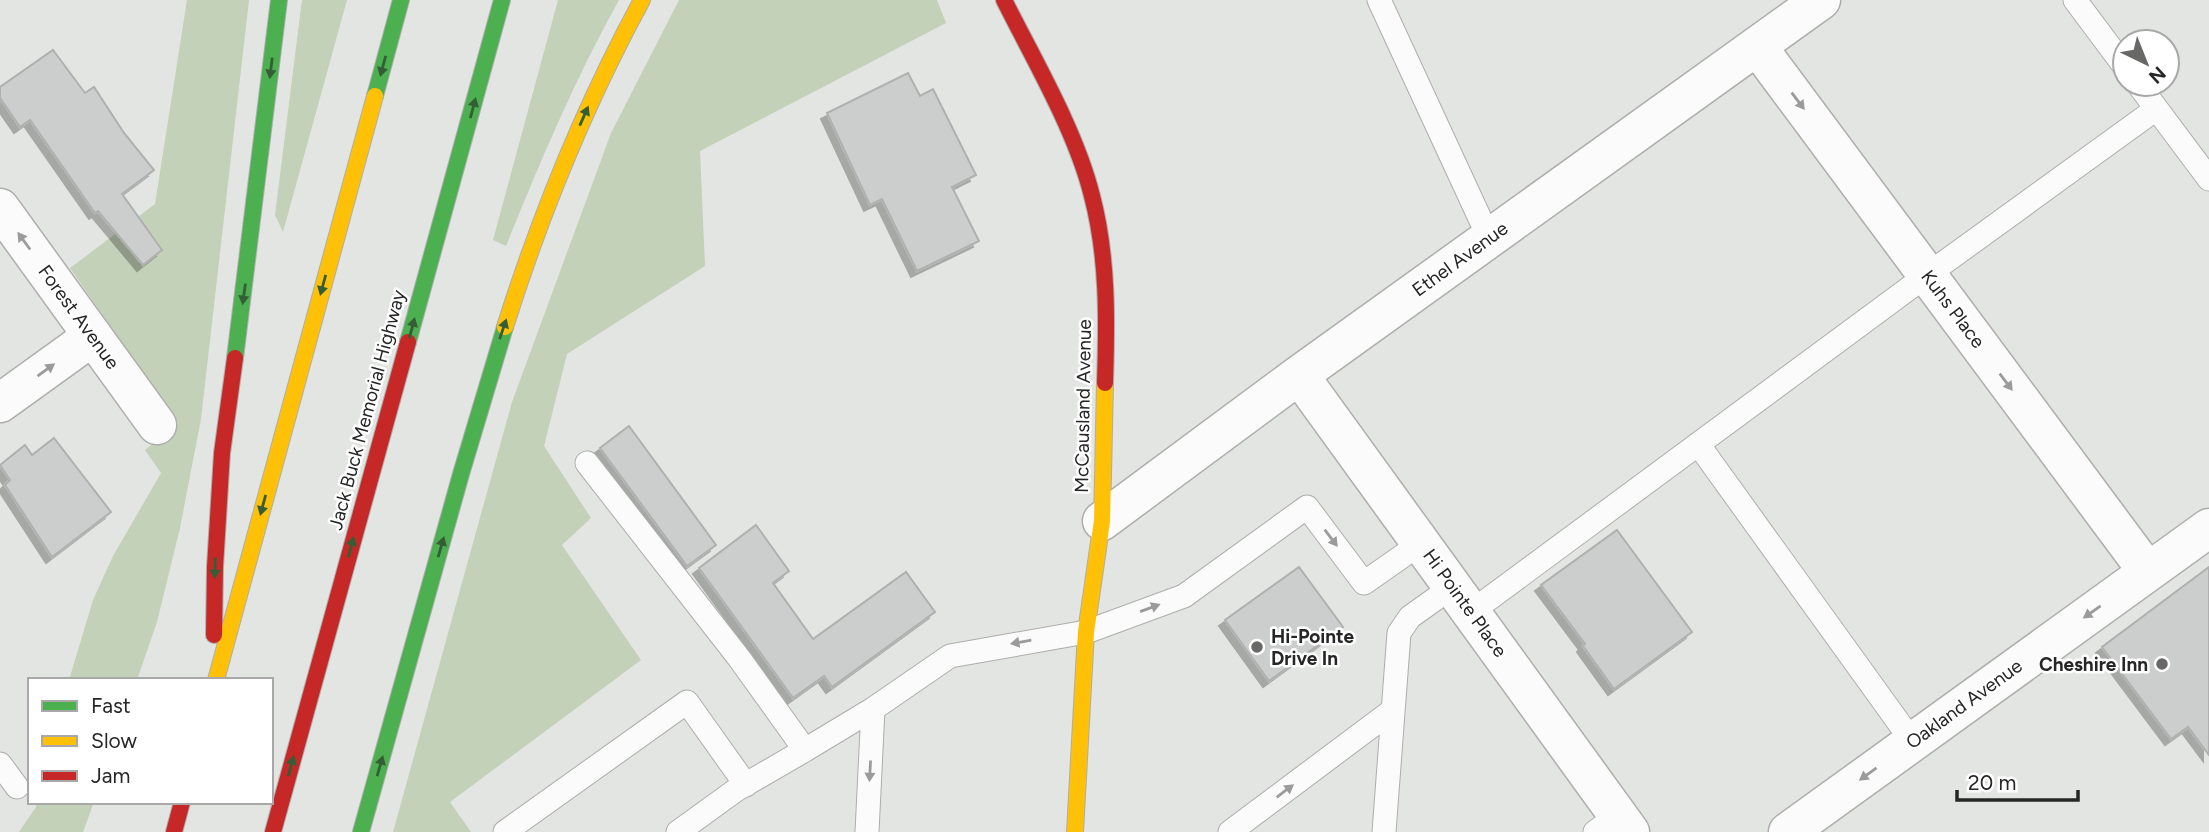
<svg xmlns="http://www.w3.org/2000/svg" width="2209" height="832" font-family="Figtree,sans-serif">
<style>
.green{fill:#c3d1b9}
.building{fill:#cccdcd;stroke:#afb0af;stroke-width:2;filter:url(#shadow)}
.lines{fill:none;stroke-linecap:round;stroke-linejoin:round}
.lane-casing{stroke:#adaeac;stroke-width:25}
.street-casing{stroke:#adaeac;stroke-width:41}
.fast-casing{stroke:#adaeac;stroke-width:18}
.slow-casing{stroke:#adaeac;stroke-width:18}
.jam-casing{stroke:#adaeac;stroke-width:18}
.lane{stroke:#fbfbfb;stroke-width:23}
.street{stroke:#fbfbfb;stroke-width:38}
.fast{stroke:#4caf50;stroke-width:16}
.slow{stroke:#ffc107;stroke-width:16}
.jam{stroke:#c62828;stroke-width:16}
.oneway{fill:#355d36}
.oneway2{fill:#9b9b9b}
.poi-dot{fill:#686967;stroke:#fff;stroke-width:2.5}
.labels{text-anchor:middle;dominant-baseline:central;stroke-width:5;stroke-linejoin:round;paint-order:stroke}
.street-label{font-size:19px;fill:#252625;stroke:#fff}
.poi-label{font-size:19px;font-weight:bold;fill:#252625;stroke:#fff;text-anchor:start}
</style>
<defs>
<filter id="shadow"><feDropShadow dx="-6" dy="6" stdDeviation="0" flood-color="#0004"/></filter>
</defs>
<rect width="100%" height="100%" fill="#e3e5e2"/>
<path class="green" d="M187,0h62l-48,419 -21,109 -23,94 -20,58h-68l24,-80 20,-44 48,-83 -16,-23 33,-27 -108,-155 85,-64z
M302,0h45l-64,232 -8,-17z
M558,0h61c-44,79 -79,162 -113,246l-13,-6z
M679,0h258l9,23 -246,128 5,115 -138,88 -23,92 47,72 -29,27 79,115 -191,142 21,30h-78l119,-430 99,-269z
M37,802h57l-11,30h-64l17,-25z"/>
<path class="building" d="M53,50l32,43 9,-6 30,46 30,37 -32,24 40,56 -19,15 -45,-54 -3,2 -65,-93 -10,7 -20,-29v-11z
M908,73l12,23 13,-7 43,86 -24,12 27,54 -62,30 -35,-72 -12,6 -43,-92z
M629,426l87,119 -29,21 -87,-118z
M54,438l57,74 -59,45 -47,-72 5,-5 -10,-15 25,-20 7,10z
M756,525l33,46 -16,12 40,56 93,-67 29,40 -103,75 -8,-11 -31,22 -94,-130z
M1617,530l75,102 -78,57 -31,-43 2,-2 -44,-59z
M1299,567l44,60 -74,54 -44,-61z
M2209,567v188l-21,-28 -17,12 -69,-92z"/>
<g class="lines">
<defs>
<path id="lane" d="M1379,0l110,238
M2075,0l50,67
M2138,84l71,95
M1698,444l214,297
M587,463l152,195 66,92 68,-41 77,-53 136,-24 98,-36 123,-89 57,76 57,-40
M1471,612l456,-337 229,-166
M0,764l17,23
M505,832l182,-130 59,83
M678,832l58,-42 69,-40
M867,832l6,-123
M1230,832l163,-122
M1384,832l15,-199 11,-16 42,-30
M1595,832l23,-17"/>
<path id="street" d="M1757,46l391,526
M0,208l157,217
M1299,375l331,457
M0,403l93,-67
M1102,521l197,-146 522,-375
M1788,832l421,-304"/>
<path id="fast" d="M375,96l26,-96
M408,342l94,-342
M235,358l44,-358
M361,832l100,-358 44,-147"/>
<path id="slow" d="M505,327c36,-114 80,-222 137,-327
M216,680l159,-584
M1075,832l11,-200 16,-111 3,-138"/>
<path id="jam" d="M1004,0c30,60 72,131 88,196 16,61 15,124 13,187
M214,635l1,-68 7,-114 13,-95
M174,832l8,-30
M273,832l135,-490"/>
</defs>
<use href="#lane" class="lane-casing"/>
<use href="#street" class="street-casing"/>
<use href="#fast" class="fast-casing"/>
<use href="#slow" class="slow-casing"/>
<use href="#jam" class="jam-casing"/>
<use href="#lane" class="lane"/>
<use href="#street" class="street"/>
<use href="#fast" class="fast"/>
<use href="#slow" class="slow"/>
<use href="#jam" class="jam"/>
</g>
<defs><path id="oneway-solid" d="M-6-.8H1V-3.2L6.5 0L1 3.2V.8H-6Z" transform="scale(1.75)"/></defs>
<g class="oneway">
<use href="#oneway-solid" transform="translate(383 66) rotate(105)"/>
<use href="#oneway-solid" transform="translate(271 68) rotate(97)"/>
<use href="#oneway-solid" transform="translate(473 108) rotate(-75)"/>
<use href="#oneway-solid" transform="translate(584 116) rotate(-66)"/>
<use href="#oneway-solid" transform="translate(323 285) rotate(105)"/>
<use href="#oneway-solid" transform="translate(244 294) rotate(98)"/>
<use href="#oneway-solid" transform="translate(412 328) rotate(-75)"/>
<use href="#oneway-solid" transform="translate(503 329) rotate(-71)"/>
<use href="#oneway-solid" transform="translate(263 505) rotate(105)"/>
<use href="#oneway-solid" transform="translate(351 547) rotate(-75)"/>
<use href="#oneway-solid" transform="translate(441 547) rotate(-74)"/>
<use href="#oneway-solid" transform="translate(215 568) rotate(92)"/>
<use href="#oneway-solid" transform="translate(291 766) rotate(-75)"/>
<use href="#oneway-solid" transform="translate(380 766) rotate(-74)"/>
</g>
<g class="oneway2">
<use href="#oneway-solid" transform="translate(1798 101) rotate(53)"/>
<use href="#oneway-solid" transform="translate(24 241) rotate(-126)"/>
<use href="#oneway-solid" transform="translate(46 370) rotate(-36)"/>
<use href="#oneway-solid" transform="translate(2006 382) rotate(53)"/>
<use href="#oneway-solid" transform="translate(1331 538) rotate(53)"/>
<use href="#oneway-solid" transform="translate(1150 608) rotate(-20)"/>
<use href="#oneway-solid" transform="translate(2092 612) rotate(145)"/>
<use href="#oneway-solid" transform="translate(1021 642) rotate(170)"/>
<use href="#oneway-solid" transform="translate(870 771) rotate(93)"/>
<use href="#oneway-solid" transform="translate(1868 774) rotate(144)"/>
<use href="#oneway-solid" transform="translate(1285 791) rotate(-37)"/>
</g>
<g class="poi-dot">
<circle cx="1257" cy="647" r="7"/>
<circle cx="2162" cy="664" r="7"/>
</g>
<g class="labels">
<g class="street-label">
<text transform="translate(1460 259) rotate(-36)">Ethel Avenue</text>
<text transform="translate(1953 309) rotate(53)">Kuhs Place</text>
<text transform="translate(79 317) rotate(54)">Forest Avenue</text>
<text transform="translate(1083 406) rotate(-89)">McCausland Avenue</text>
<text transform="translate(367 410) rotate(-75)">Jack Buck Memorial Highway</text>
<text transform="translate(1465 603) rotate(54)">Hi Pointe Place</text>
<text transform="translate(1964 704) rotate(-36)">Oakland Avenue</text>
</g>
<g class="poi-label">
<text x="1271" y="636">Hi-Pointe<tspan x="1271" dy="22">Drive In</tspan></text>
<text x="2148" y="664" text-anchor="end">Cheshire Inn</text>
</g>
</g>
<rect x="28" y="678" width="245" height="126" fill="#ffffff" stroke="#a8a8a8" stroke-width="2"/>
<rect x="42" y="701" width="35" height="10" fill="#4caf50" stroke="#a8a8a8" stroke-width="2"/>
<text x="91" y="713" font-size="21" fill="#252625">Fast</text>
<rect x="42" y="736" width="35" height="10" fill="#ffc107" stroke="#a8a8a8" stroke-width="2"/>
<text x="91" y="748" font-size="21" fill="#252625">Slow</text>
<rect x="42" y="771" width="35" height="10" fill="#c62828" stroke="#a8a8a8" stroke-width="2"/>
<text x="91" y="783" font-size="21" fill="#252625">Jam</text>
<g transform="translate(2146 63) rotate(137)"><circle r="33" fill="#ffffff" stroke="#a8a8a8" stroke-width="2"/>
<path d="M0-5L12 26L0 18L-12 26Z" fill="#686967"/>
<text y="-10" font-size="19" font-weight="bold" text-anchor="middle" fill="#252625">N</text>
</g>
<path d="M1957 790v10h121v-10" fill="none" stroke="#252625" stroke-width="3.5"/>
<text x="1968" y="790" font-size="21" fill="#252625" stroke="#ffffff" stroke-width="5" paint-order="stroke">20 m</text>
</svg>
